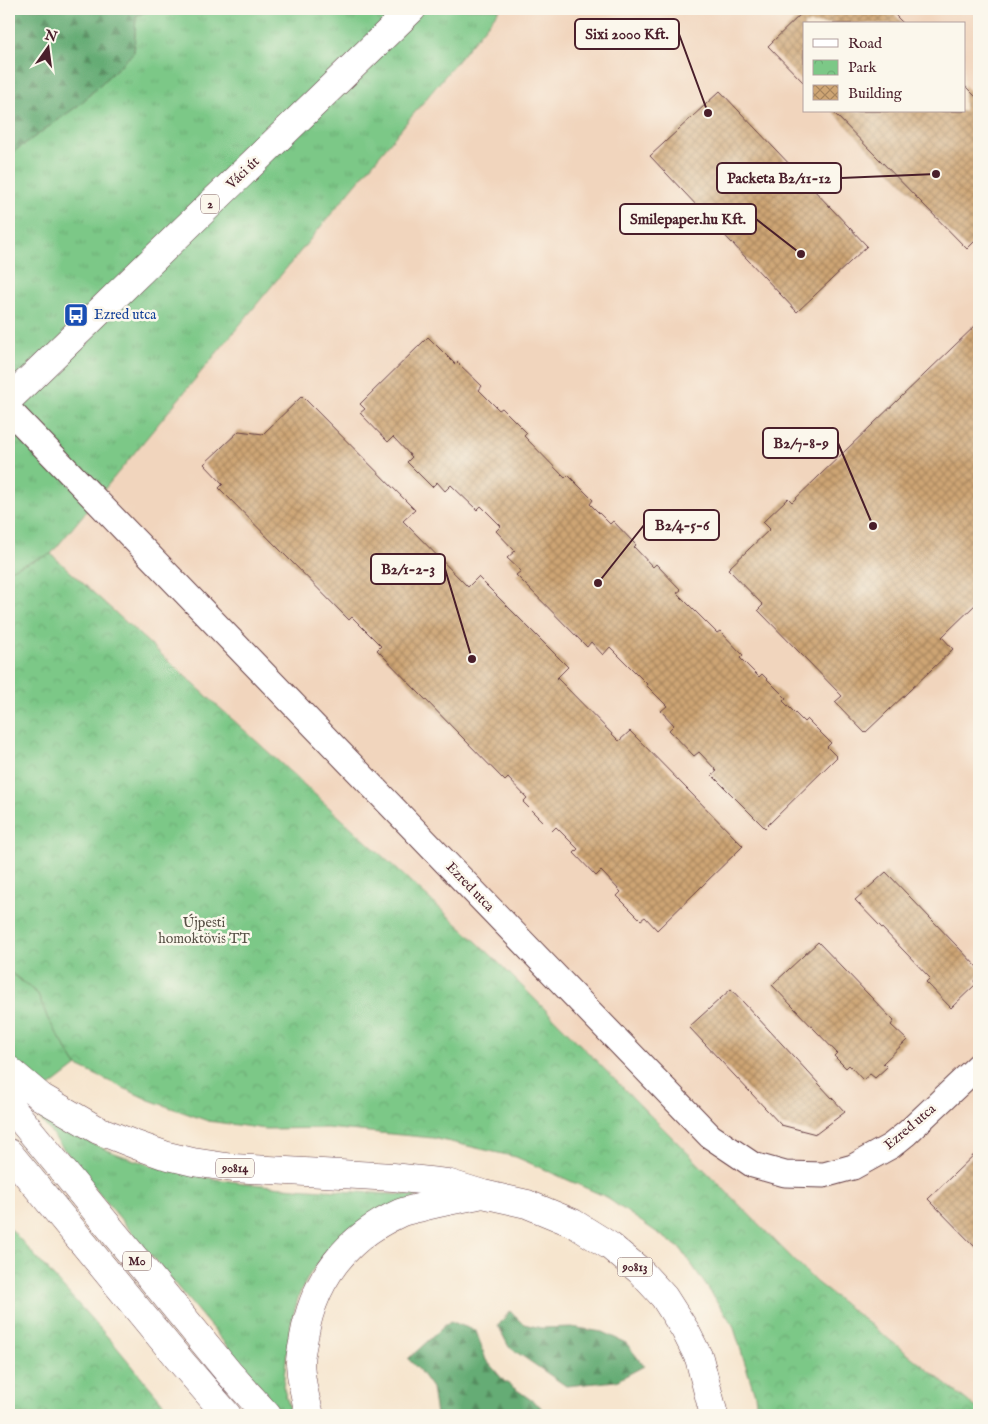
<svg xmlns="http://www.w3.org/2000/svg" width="988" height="1424" font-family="'IM FELL English',serif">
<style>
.built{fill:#f1d5bd;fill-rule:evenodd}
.grass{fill:url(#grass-tufts);stroke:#637459}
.forest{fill:url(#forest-firs);stroke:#586650}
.park{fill:url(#park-crowns);stroke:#637459}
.building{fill:url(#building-cross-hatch)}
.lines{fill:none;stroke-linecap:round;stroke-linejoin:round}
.minor-casing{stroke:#643d43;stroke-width:27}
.major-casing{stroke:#643d43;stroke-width:29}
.highway-casing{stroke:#643d43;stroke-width:29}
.minor{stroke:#fff;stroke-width:25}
.major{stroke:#fff;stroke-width:28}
.highway{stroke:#fff;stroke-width:28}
.labels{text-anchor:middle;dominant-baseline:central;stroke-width:5;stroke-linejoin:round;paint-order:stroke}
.shield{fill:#fbf7ec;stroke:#7f6065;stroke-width:1}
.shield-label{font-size:12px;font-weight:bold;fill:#4a1f2b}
.street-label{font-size:14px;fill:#4a1f2b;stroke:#fbf7ec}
.transit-label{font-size:14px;fill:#164399;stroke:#fbf7ec;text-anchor:start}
.park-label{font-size:14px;fill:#595247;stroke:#fbf7ec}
.leader{fill:none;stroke:#4a1f2b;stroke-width:2}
.callout-dot{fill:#4a1f2b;stroke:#fbf7ec;stroke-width:2}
.callout{fill:#fbf7ec;stroke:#4a1f2b;stroke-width:2}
.callout-label{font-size:15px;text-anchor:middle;font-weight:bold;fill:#4a1f2b}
</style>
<defs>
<pattern id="grass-tufts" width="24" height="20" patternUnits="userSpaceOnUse" patternTransform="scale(1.25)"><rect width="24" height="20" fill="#7cc887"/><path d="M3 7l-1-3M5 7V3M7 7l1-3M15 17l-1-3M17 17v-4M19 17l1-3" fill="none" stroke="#6dab75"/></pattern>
<pattern id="forest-firs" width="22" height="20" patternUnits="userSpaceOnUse" patternTransform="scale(1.25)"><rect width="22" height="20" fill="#65ac74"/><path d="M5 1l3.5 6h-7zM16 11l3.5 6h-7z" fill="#558b5f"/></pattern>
<pattern id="park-crowns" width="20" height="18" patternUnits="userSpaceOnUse" patternTransform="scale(1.25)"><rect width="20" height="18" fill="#7cc887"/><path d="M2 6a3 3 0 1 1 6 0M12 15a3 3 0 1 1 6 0" fill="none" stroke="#6dab75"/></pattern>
<pattern id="building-cross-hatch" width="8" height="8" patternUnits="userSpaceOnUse" patternTransform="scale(1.25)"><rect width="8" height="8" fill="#cea574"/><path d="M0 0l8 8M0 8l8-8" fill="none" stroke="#a9865f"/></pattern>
</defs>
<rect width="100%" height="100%" fill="#fbf7ec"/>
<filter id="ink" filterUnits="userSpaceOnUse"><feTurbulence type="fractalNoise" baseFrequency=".02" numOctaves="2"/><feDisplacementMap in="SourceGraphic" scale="10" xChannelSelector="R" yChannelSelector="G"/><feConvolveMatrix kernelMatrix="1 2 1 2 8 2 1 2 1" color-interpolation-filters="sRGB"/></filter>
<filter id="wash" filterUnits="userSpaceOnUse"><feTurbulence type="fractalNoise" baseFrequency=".0096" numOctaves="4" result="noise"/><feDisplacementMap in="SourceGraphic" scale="20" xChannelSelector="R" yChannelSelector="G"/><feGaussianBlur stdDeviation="1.12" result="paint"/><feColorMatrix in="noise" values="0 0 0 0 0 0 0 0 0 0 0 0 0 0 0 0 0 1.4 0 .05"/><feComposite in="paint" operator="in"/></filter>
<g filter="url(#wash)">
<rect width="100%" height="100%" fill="#f6e5ce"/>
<path class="built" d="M500,9h479v1401l-163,-128 -765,-728zM804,24h160v87h-160z"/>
<path class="grass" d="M152,9h348l-449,545 -42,16v-415l70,-50 55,-53 2,-36z
M9,971l29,23 10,25 29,47 -34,26 -34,-28z
M42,1114c107,77 250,72 376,82l-89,54 -18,22 -12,23 -9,32 -7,59 9,29h-9c-80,-101 -167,-197 -245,-299z"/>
<path class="forest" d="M9,9h143l-16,7 -2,36 -55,53 -70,50z
M510,1311l14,13 17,4 31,-1 30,5 24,11 18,23 -28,15 -50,5 -57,-39 -11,-21z
M450,1321l26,10 10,29 18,21 36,25 5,9h-109l-4,-27 -13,-18 -11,-11z"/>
<path class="park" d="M51,554l440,401 325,327 163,128v5h-221l-3,-20 -22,-70 -52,-76 -77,-53 -88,-39 -83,-19 -106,-10 -61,1 -58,-8 -59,-21 -72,-34 -29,-47 -10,-25 -29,-23v-401z
M9,1227l105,117 59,71h-164z"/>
<g id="blocks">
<path class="building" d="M806,9h83l15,15h-100v59l-36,-37z
M964,85l15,15v137l-12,12 -135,-138h132z
M720,91l147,155 -70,66 -147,-156z
M979,322v279l-37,36 11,12 -88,84 -30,-31 7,-6 -84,-86 5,-5 -35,-36 42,-40 -7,-7 25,-24 4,4z
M428,337l27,27 2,-2 25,24 -3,4 20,20 3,-2 25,25 -3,3 41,42 3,-3 25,25 -3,4 20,20 3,-3 23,24 -2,2 19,20 3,-3 25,26 -4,3 40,40 3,-2 23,24 -3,3 19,19 3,-3 24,24 -3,3 21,21 3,-3 24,24 -4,4 10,10 -72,71 -53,-53 5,-4 -18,-19 -5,4 -25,-26 5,-5 -13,-14 6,-5 -21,-21 1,-1 -37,-37 -7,8 -12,-13 -4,5 -71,-72 5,-4 -14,-13 8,-7 -19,-20 5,-5 -20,-20 -4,4 -26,-25 -6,6 -8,-9 -5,5 -25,-25 5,-5 -19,-20 -5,5 -28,-29 5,-4 -5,-5z
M302,396l113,114 -12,11 65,66 10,-10 90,90 -11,11 62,63 11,-10 113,115 -86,84 -12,-13 -4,3 -24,-24 4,-4 -20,-21 -5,5 -22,-23 4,-4 -22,-22 -4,4 -29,-29 4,-4 -19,-20 -3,3 -128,-131 4,-4 -29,-29 -3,3 -130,-132 4,-4 -19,-20 35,-33 24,3z
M886,872l93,97v6l-5,6 2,3 -25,24 -25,-26 4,-4 -75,-78z
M818,942l76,79 -3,4 16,15 -24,23 4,4 -12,11 -5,-4 -7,6 -14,-15 -3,3 -12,-12 3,-3 -65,-68z
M731,989l114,123 -29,22 -35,-9 -92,-98z
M979,1150v101l-51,-52z"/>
</g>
</g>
<g filter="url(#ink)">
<use href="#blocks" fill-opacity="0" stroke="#643d43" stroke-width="1"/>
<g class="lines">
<defs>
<path id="minor" d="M9,410l701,726 43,29 32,9 39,1 29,-8 38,-21 16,-13 72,-68"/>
<path id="major" d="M9,399l403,-390"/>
<path id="highway" d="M9,1070l32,27 57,33 38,15 28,10 29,7 40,6 160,9 54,6 36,11 44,10 46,19 37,23 29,24 25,27 21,33 14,28 15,57
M9,1105l220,268 38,42
M9,1153l168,204 50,58
M310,1415c-5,-17 -9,-34 -10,-52 0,-9 3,-18 4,-26 10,-58 43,-100 96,-124 7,-3 15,-4 22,-6 19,-5 37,-8 56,-12"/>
</defs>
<use href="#minor" class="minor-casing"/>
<use href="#major" class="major-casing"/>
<use href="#highway" class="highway-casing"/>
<use href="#minor" class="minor"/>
<use href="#major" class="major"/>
<use href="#highway" class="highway"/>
</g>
</g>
<defs>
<symbol id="bus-square" viewBox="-11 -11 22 22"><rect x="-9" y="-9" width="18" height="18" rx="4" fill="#1a4fb4" stroke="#fbf7ec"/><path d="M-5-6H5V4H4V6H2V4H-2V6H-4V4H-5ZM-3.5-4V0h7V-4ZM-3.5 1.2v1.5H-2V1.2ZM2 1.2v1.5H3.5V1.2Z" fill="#fff"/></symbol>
</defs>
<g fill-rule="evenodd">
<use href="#bus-square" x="62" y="301" width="28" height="28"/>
</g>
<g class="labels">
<g class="shield">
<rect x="201" y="194.5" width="18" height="19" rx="4"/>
<rect x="216" y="1158.5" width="38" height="19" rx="4"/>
<rect x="123" y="1251.5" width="28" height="19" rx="4"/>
<rect x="617.5" y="1257.5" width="35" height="19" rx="4"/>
</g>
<g class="shield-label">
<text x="210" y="204">2</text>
<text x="235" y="1168">90814</text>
<text x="137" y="1261">M0</text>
<text x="635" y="1267">90813</text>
</g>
<g class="street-label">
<text transform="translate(243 173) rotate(-44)">Váci út</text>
<text transform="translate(470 887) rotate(46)">Ezred utca</text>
<text transform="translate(910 1127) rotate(-40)">Ezred utca</text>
</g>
<g class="transit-label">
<text x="94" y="315">Ezred utca</text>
</g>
<g class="park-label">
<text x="204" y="923">Újpesti<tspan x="204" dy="16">homoktövis TT</tspan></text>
</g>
</g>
<path class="leader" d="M708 113L679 34M936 174L841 178M801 254L756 219M873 526L838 443M598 583L644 525M472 659L445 569"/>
<g class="callout-dot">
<circle cx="708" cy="113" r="5"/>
<circle cx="936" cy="174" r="5"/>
<circle cx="801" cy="254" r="5"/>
<circle cx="873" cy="526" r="5"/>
<circle cx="598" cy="583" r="5"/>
<circle cx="472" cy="659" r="5"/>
</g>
<g class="callout">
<rect x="575" y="19" width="104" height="30" rx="5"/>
<rect x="717" y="163" width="124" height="30" rx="5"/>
<rect x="620" y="204" width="136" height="30" rx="5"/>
<rect x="763" y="428" width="75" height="30" rx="5"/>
<rect x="644" y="510" width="75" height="30" rx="5"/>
<rect x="371" y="554" width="74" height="30" rx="5"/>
</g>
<g class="callout-label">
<text x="627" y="39">Sixi 2000 Kft.</text>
<text x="779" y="183">Packeta B2/11-12</text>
<text x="688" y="224">Smilepaper.hu Kft.</text>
<text x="801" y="448">B2/7-8-9</text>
<text x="682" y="530">B2/4-5-6</text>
<text x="408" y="574">B2/1-2-3</text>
</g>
<rect width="988" height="1424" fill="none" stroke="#fbf7ec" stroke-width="30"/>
<rect x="803" y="22" width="162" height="90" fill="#fbf7ec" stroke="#b4a19f"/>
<rect x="813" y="39" width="25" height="8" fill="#ffffff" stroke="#b4a19f"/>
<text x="848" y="48" font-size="15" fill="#4a1f2b">Road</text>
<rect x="813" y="60" width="25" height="15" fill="url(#park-crowns)" stroke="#b4a19f"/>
<text x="848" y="72" font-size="15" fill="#4a1f2b">Park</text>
<rect x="813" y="85" width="25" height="15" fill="url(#building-cross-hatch)" stroke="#b4a19f"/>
<text x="848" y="98" font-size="15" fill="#4a1f2b">Building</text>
<g transform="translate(48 48) rotate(14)" stroke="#fbf7ec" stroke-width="4" paint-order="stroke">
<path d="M0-4L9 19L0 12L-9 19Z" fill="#4a1f2b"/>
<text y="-8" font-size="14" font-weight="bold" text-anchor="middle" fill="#4a1f2b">N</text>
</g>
</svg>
